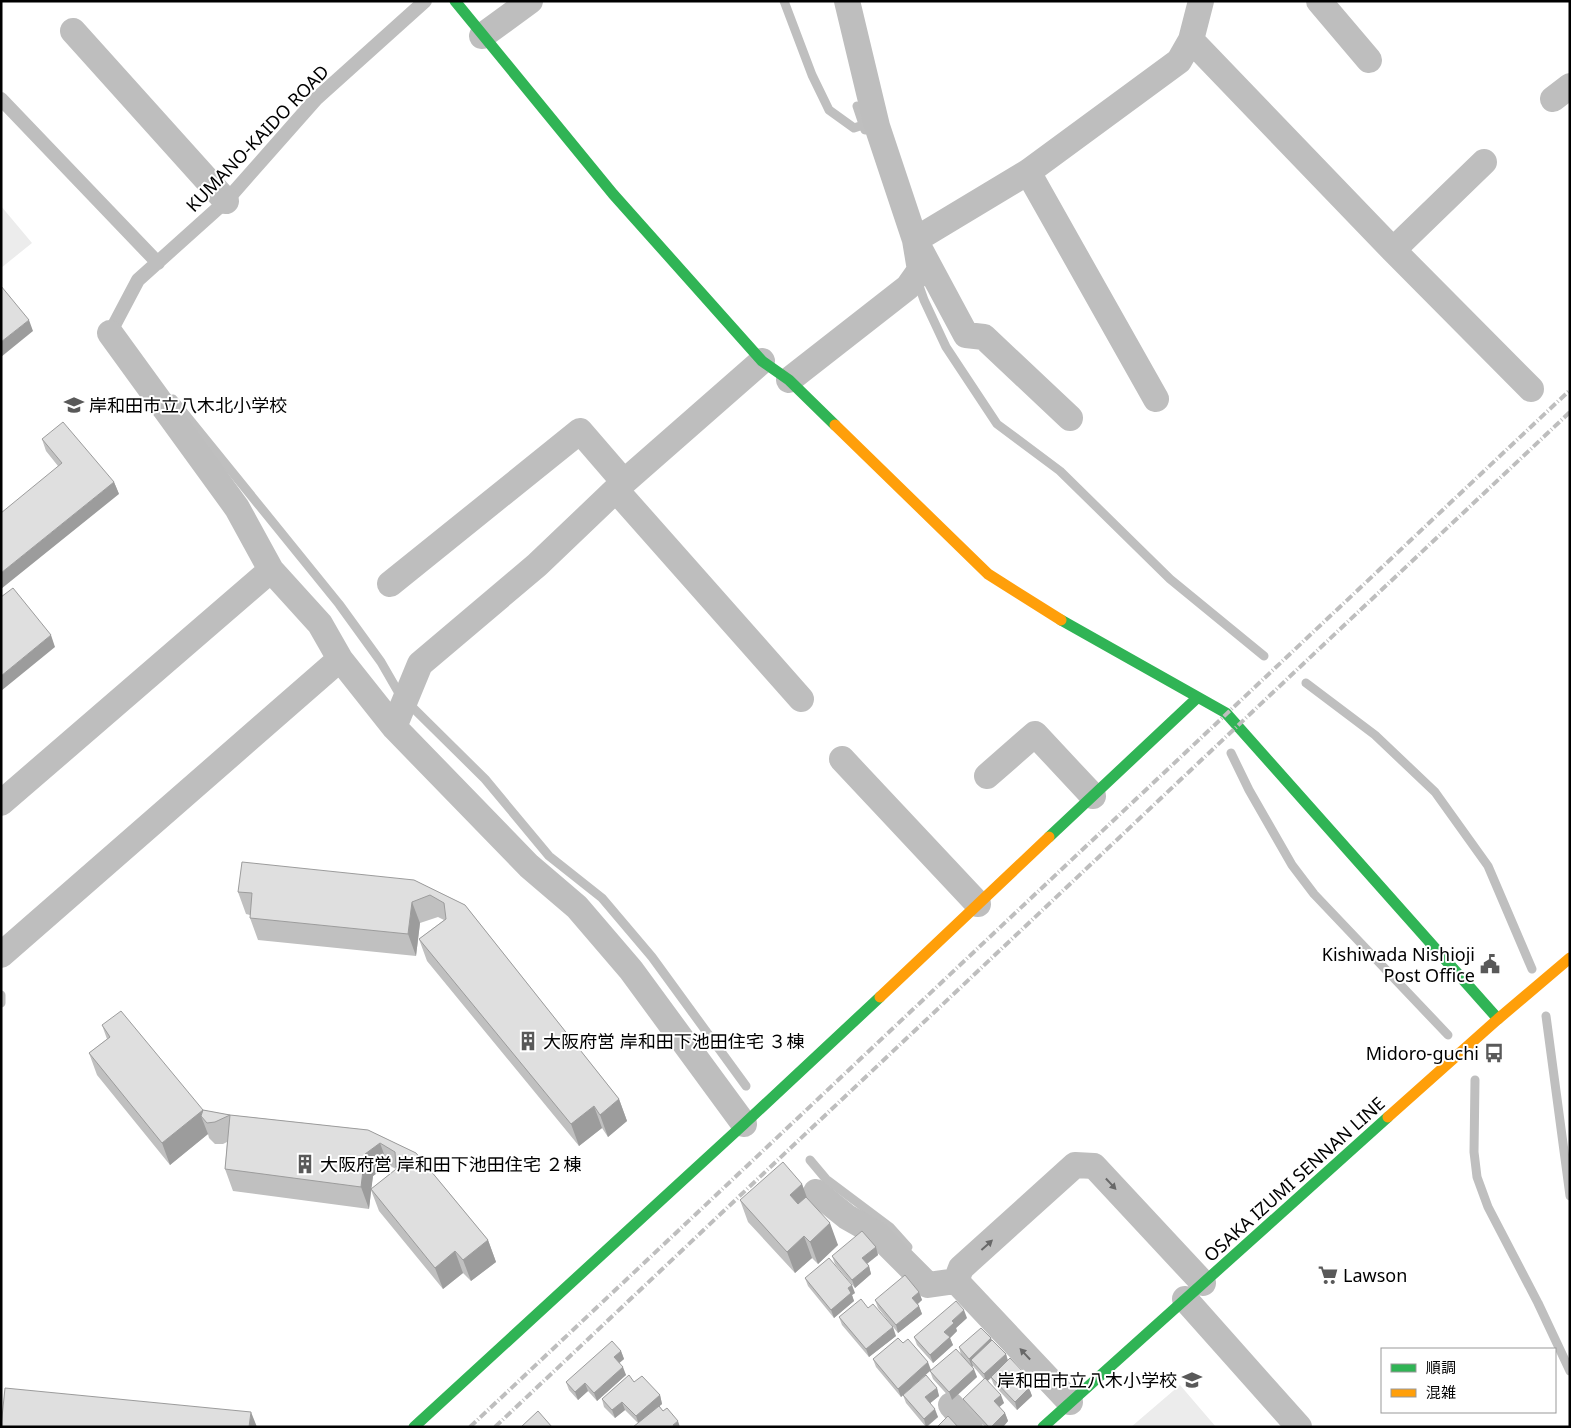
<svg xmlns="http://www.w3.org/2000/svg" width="1571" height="1428" font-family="'Noto Sans','Noto Sans JP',sans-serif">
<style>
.green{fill:#ececec}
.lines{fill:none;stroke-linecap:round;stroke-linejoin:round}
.stream{stroke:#bfbfbf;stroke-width:9}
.lane{stroke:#bebebe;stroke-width:14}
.street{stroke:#bebebe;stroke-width:26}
.fast{stroke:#30b455;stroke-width:11}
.slow{stroke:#ff9f0a;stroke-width:11}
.rail{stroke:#bebebe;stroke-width:4;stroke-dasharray:8 2.5 1 2.5;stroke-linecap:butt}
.wall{fill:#c0c0c0;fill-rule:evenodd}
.shaded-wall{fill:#9c9c9c}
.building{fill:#dfdfdf;stroke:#9c9c9c}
.oneway{fill:#686868}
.labels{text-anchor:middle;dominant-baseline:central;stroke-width:4;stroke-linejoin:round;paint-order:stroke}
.street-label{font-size:18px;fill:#000;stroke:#fff}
.poi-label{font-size:18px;fill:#000;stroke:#fff;text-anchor:start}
</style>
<rect width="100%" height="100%" fill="#fff"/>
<path class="green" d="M1,206l31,37 -31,25z
M1180,1385l36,42h-85z"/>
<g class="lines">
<path class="stream" d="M784,1l28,74 17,35 25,18 9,-3
M857,106l8,24
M917,280l7,20 22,47 51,77 63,47 110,108 94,77
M173,399l166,205 42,58 19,33 85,84 64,77 53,42 50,59 94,129
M1306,683l69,52 60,57 53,74 44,103
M1231,753l18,37 43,75 22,29 134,141
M1,995v8
M1546,1016l24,180
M1475,1080l-1,72 3,25 11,30 50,96 32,68
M810,1160l16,19 64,48 18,20"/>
<path class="lane" d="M1,99l157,164
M110,333l28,-53 88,-79 90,-102 109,-98"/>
<path class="street" d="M847,1l30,125 38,114 51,95 18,2 86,81
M1201,1l-10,39 202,210 138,139
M1319,1l50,59
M73,31l153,170
M482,36l48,-35
M1553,99l17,-13
M1028,172l128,227
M1393,250l91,-88
M110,333l127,175 34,62 49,54 20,35 54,68 135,139 48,41 54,63 113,154
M789,380l119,-93 12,-17 -5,-30 113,-68 151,-111 12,-21
M616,490l185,209
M390,584l190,-153 44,51
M394,727l26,-63 117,-99 87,-83 138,-121
M842,759l136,145
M987,776l48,-42 58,62
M1,803l270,-233
M1,955l339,-296
M816,1192l31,25 30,17 51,51 28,-4
M956,1281l5,-13 114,-103 19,1 109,117
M956,1281l114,121
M1185,1299l114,128
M951,1405l19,22"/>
<path class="fast" d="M455,1l158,193 149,167 27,19 46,45
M1061,620l165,93 272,306
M1049,837l148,-139
M414,1427l330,-303 136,-127
M1043,1427l345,-310"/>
<path class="slow" d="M835,425l153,149 73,46
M880,997l169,-160
M1388,1117l110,-98 72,-61"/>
<path class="rail" d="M470,1427l1100,-1037
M495,1427l1075,-1015"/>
</g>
<path class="wall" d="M42,439l72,43 5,12 -61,-28 -12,-15z
M414,880l51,25 154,194 8,22 -19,16 -6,-9 -23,18 -152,-185 -8,-22 25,-19 -6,-3 -18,6 -4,33 -158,-16 -8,-22v-3l-4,-1 -8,-22z
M102,1025l101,85 27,5 138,15 48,23 72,87 8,22 -25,19 -8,-8 -20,16 -64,-78 -8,-21 -2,19 -136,-18 -8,-22 2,-27 -4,2h-8l-6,-6 -1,-4 -38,31 -73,-90 -8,-22 18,-14zM388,1165l8,4 -25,20 2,-13z
M802,1184l5,14 31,47 -20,19 -6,-6 -17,15 -47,-51 -8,-22z
M876,1247l2,8 -11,9 2,2 2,8 -16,14 -20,-24 -3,-8z
M805,1278l50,15 -3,2 2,6 -20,17 -26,-32z
M919,1292l3,8 -4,4 4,10 -24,19 -20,-25 -3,-8z
M839,1317l57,19 -27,21 -27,-32z
M967,1318l-11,10 1,3 -7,7 3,7 -20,18 -16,-18 -3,-8z
M991,1338l1,3 14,13 2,6 17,14 3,8 -3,2 4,4 3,8 -15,14 -23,-25 -3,-7 -3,3 16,22 -5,4 6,6 3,8 -5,6h-18l-19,-20 -3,-8 21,-20 -11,-13 -1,1 5,10 -25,23 -19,-21 -3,-8 -27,23 34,-6 2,8 -9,7 8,14 -11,10h-1l-20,-24 -3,-8 -2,2 -25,-30 -3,-8 30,-16 28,27 30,-15 -2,-8z
M621,1351l3,8 -5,4 7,12 -29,26 -9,-10 -10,9 -9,-10 -3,-8z
M634,1382l26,13 2,9 -3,2 4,5 -25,12 -13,-13 -10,8 -11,-11 -2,-8z"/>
<path class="shaded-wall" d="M29,320l4,11 -32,26v-15z
M114,482l5,12 -118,95v-16z
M51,635l4,12 -54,44v-15z
M412,902l8,21 -4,33 -8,-22z
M619,1099l8,22 -19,16 -8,-22z
M594,1106l8,22 -23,18 -8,-22z
M203,1110l-2,6 7,18 -38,31 -8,-22z
M380,1143l8,22 -15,11 -4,33 -8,-22 4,-33z
M802,1184l8,22 -12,11 -8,-22z
M830,1223l8,22 -20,19 -8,-22z
M804,1236l8,22 -17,15 -8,-21z
M488,1240l8,22 -25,19 -8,-21z
M876,1247l2,8 -14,11 -2,-8z
M455,1251l8,22 -20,16 -8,-21z
M869,1266l2,8 -16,14 -3,-8z
M852,1285l3,8 -3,2 2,6 -20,17 -3,-8 17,-22z
M919,1292l3,8 -7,6 -3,-8z
M919,1306l3,8 -24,19 -2,-8z
M964,1310l3,8 -11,10 1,3 -7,7 3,7 -20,18 -3,-8 22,-34z
M893,1327l3,9 -27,21 -3,-8z
M991,1338l3,8 -23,14 2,6 -1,1 -3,-8z
M621,1351l3,8 -7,6 -3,-8z
M1006,1354l2,8 -22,20 -2,-8z
M928,1362l3,8 -30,27 -3,-8z
M623,1367l3,8 -29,26 -3,-8z
M974,1369l3,8 -25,23 -3,-8z
M1025,1374l3,8 -5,4 -3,-8z
M585,1383l3,8 -10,9 -3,-8z
M937,1388l2,8 -11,9 -3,-8z
M1029,1388l3,8 -15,14 -2,-8z
M660,1395l2,9 -23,21 -3,-9z
M1001,1395l3,8 -7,6 -3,-8z
M622,1402l3,8 -10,8 -3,-8z
M935,1409l3,8 -12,10 -2,-8z
M251,1412l6,15h-8z
M1005,1413l3,8 -5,6h-12z
M678,1421l2,6h-6l-1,-2z"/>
<path class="building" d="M1,286l28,34 -28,22z
M63,422l51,60 -113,91v-60l61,-50 -20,-24z
M13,588l38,47 -50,41v-79z
M242,862l172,18 51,25 154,194 -19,16 -6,-9 -23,18 -152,-185 27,-20 -2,-16 -14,-8 -18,7 -4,32 -158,-16 2,-25 -14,-1z
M121,1011l82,99 -41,33 -73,-90 21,-16 -8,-12z
M203,1110l27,5 -15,7 -8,1 -6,-7z
M230,1115l138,15 48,23 72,87 -25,20 -8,-9 -20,17 -64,-79 29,-23 -4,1 -1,-15 -15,-9 -15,11 -4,33 -136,-18z
M783,1162l19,22 -12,11 8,9 8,-7 24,26 -20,19 -6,-6 -17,16 -47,-52z
M862,1231l14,16 -14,11 7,8 -17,14 -20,-24z
M829,1258l23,27 -4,3 3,5 -20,17 -26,-32z
M905,1275l14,17 -7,6 7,8 -23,19 -21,-25z
M861,1299l7,9 5,-4 20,23 -27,22 -27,-32z
M956,1301l8,9 -12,11 2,2 -10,9 6,5 -20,18 -16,-18z
M981,1328l10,10 -22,21 -10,-12z
M898,1338l5,5 5,-4 20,23 -30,27 -25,-30z
M992,1340l14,14 -22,20 -13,-14z
M612,1341l9,10 -7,6 9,10 -29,26 -9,-10 -10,9 -9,-10z
M956,1349l18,20 -25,23 -19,-21z
M1010,1358l15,16 -5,4 9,10 -14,14 -24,-25z
M629,1375l5,7 8,-6 18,19 -24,21 -14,-14 -10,8 -10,-11z
M926,1375l11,13 -12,9 10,12 -11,10 -21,-24z
M985,1378l16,17 -7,6 11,12 -14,14h-2l-26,-28z
M5,1388l246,24 -2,15h-248z
M659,1406l4,5 4,-3 11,13 -5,4 1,2h-41z
M538,1411l14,16h-31z
M948,1416l10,11h-21z"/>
<defs><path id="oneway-solid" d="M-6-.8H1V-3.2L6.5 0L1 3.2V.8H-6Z" transform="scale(1.25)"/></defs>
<g class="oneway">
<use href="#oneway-solid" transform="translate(1111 1184) rotate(47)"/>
<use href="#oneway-solid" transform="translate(987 1245) rotate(-42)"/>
<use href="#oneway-solid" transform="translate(1025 1354) rotate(-133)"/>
</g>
<defs>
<symbol id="school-bare" viewBox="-9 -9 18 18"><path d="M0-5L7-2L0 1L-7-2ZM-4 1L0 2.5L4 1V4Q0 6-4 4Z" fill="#595959" stroke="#fff" stroke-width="2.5" paint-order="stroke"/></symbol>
<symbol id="civic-bare" viewBox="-9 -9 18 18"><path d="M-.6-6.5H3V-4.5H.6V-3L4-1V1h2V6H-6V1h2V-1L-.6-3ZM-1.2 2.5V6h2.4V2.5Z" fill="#595959" stroke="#fff" stroke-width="2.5" paint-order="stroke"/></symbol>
<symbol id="building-bare" viewBox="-9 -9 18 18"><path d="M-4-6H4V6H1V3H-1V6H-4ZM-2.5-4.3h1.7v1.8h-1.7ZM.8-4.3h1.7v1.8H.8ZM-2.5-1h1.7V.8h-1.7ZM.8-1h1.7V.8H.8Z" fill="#595959" stroke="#fff" stroke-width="2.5" paint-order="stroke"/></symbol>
<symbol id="bus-bare" viewBox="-9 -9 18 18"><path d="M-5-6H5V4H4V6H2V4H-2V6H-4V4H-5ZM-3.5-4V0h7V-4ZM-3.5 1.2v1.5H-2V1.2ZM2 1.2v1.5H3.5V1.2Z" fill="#595959" stroke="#fff" stroke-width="2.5" paint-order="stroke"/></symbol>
<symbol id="supermarket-bare" viewBox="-9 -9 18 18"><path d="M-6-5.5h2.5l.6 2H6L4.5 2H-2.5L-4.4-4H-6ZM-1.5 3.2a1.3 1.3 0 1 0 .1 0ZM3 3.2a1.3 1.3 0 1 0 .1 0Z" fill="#595959" stroke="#fff" stroke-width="2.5" paint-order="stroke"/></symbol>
</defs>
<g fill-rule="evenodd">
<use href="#school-bare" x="60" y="391" width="28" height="28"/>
<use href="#civic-bare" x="1476" y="950" width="28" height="28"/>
<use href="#building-bare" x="514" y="1027" width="28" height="28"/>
<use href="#bus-bare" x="1480" y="1039" width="28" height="28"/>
<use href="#building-bare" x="291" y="1150" width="28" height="28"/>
<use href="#supermarket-bare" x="1314" y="1261" width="28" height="28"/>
<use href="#school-bare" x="1178" y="1366" width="28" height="28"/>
</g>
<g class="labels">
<g class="street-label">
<text transform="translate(257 138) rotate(-46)">KUMANO-KAIDO ROAD</text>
<text transform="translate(1294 1179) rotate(-42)">OSAKA IZUMI SENNAN LINE</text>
</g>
<g class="poi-label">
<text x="89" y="405">岸和田市立八木北小学校</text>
<text x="1475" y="954" text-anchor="end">Kishiwada Nishioji<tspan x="1475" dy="21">Post Office</tspan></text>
<text x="543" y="1041">大阪府営 岸和田下池田住宅 ３棟</text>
<text x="1479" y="1053" text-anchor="end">Midoro-guchi</text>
<text x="320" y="1164">大阪府営 岸和田下池田住宅 ２棟</text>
<text x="1343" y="1275">Lawson</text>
<text x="1177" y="1380" text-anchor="end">岸和田市立八木小学校</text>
</g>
</g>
<rect width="1571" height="1428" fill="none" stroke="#000000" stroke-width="5"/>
<rect x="1381" y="1348" width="175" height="65" fill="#ffffff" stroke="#999999"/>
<rect x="1391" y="1364" width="25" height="8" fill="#30b455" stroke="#999999"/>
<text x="1426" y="1373" font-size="15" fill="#000000">順調</text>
<rect x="1391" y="1389" width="25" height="8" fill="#ff9f0a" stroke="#999999"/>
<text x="1426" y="1398" font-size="15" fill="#000000">混雑</text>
</svg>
